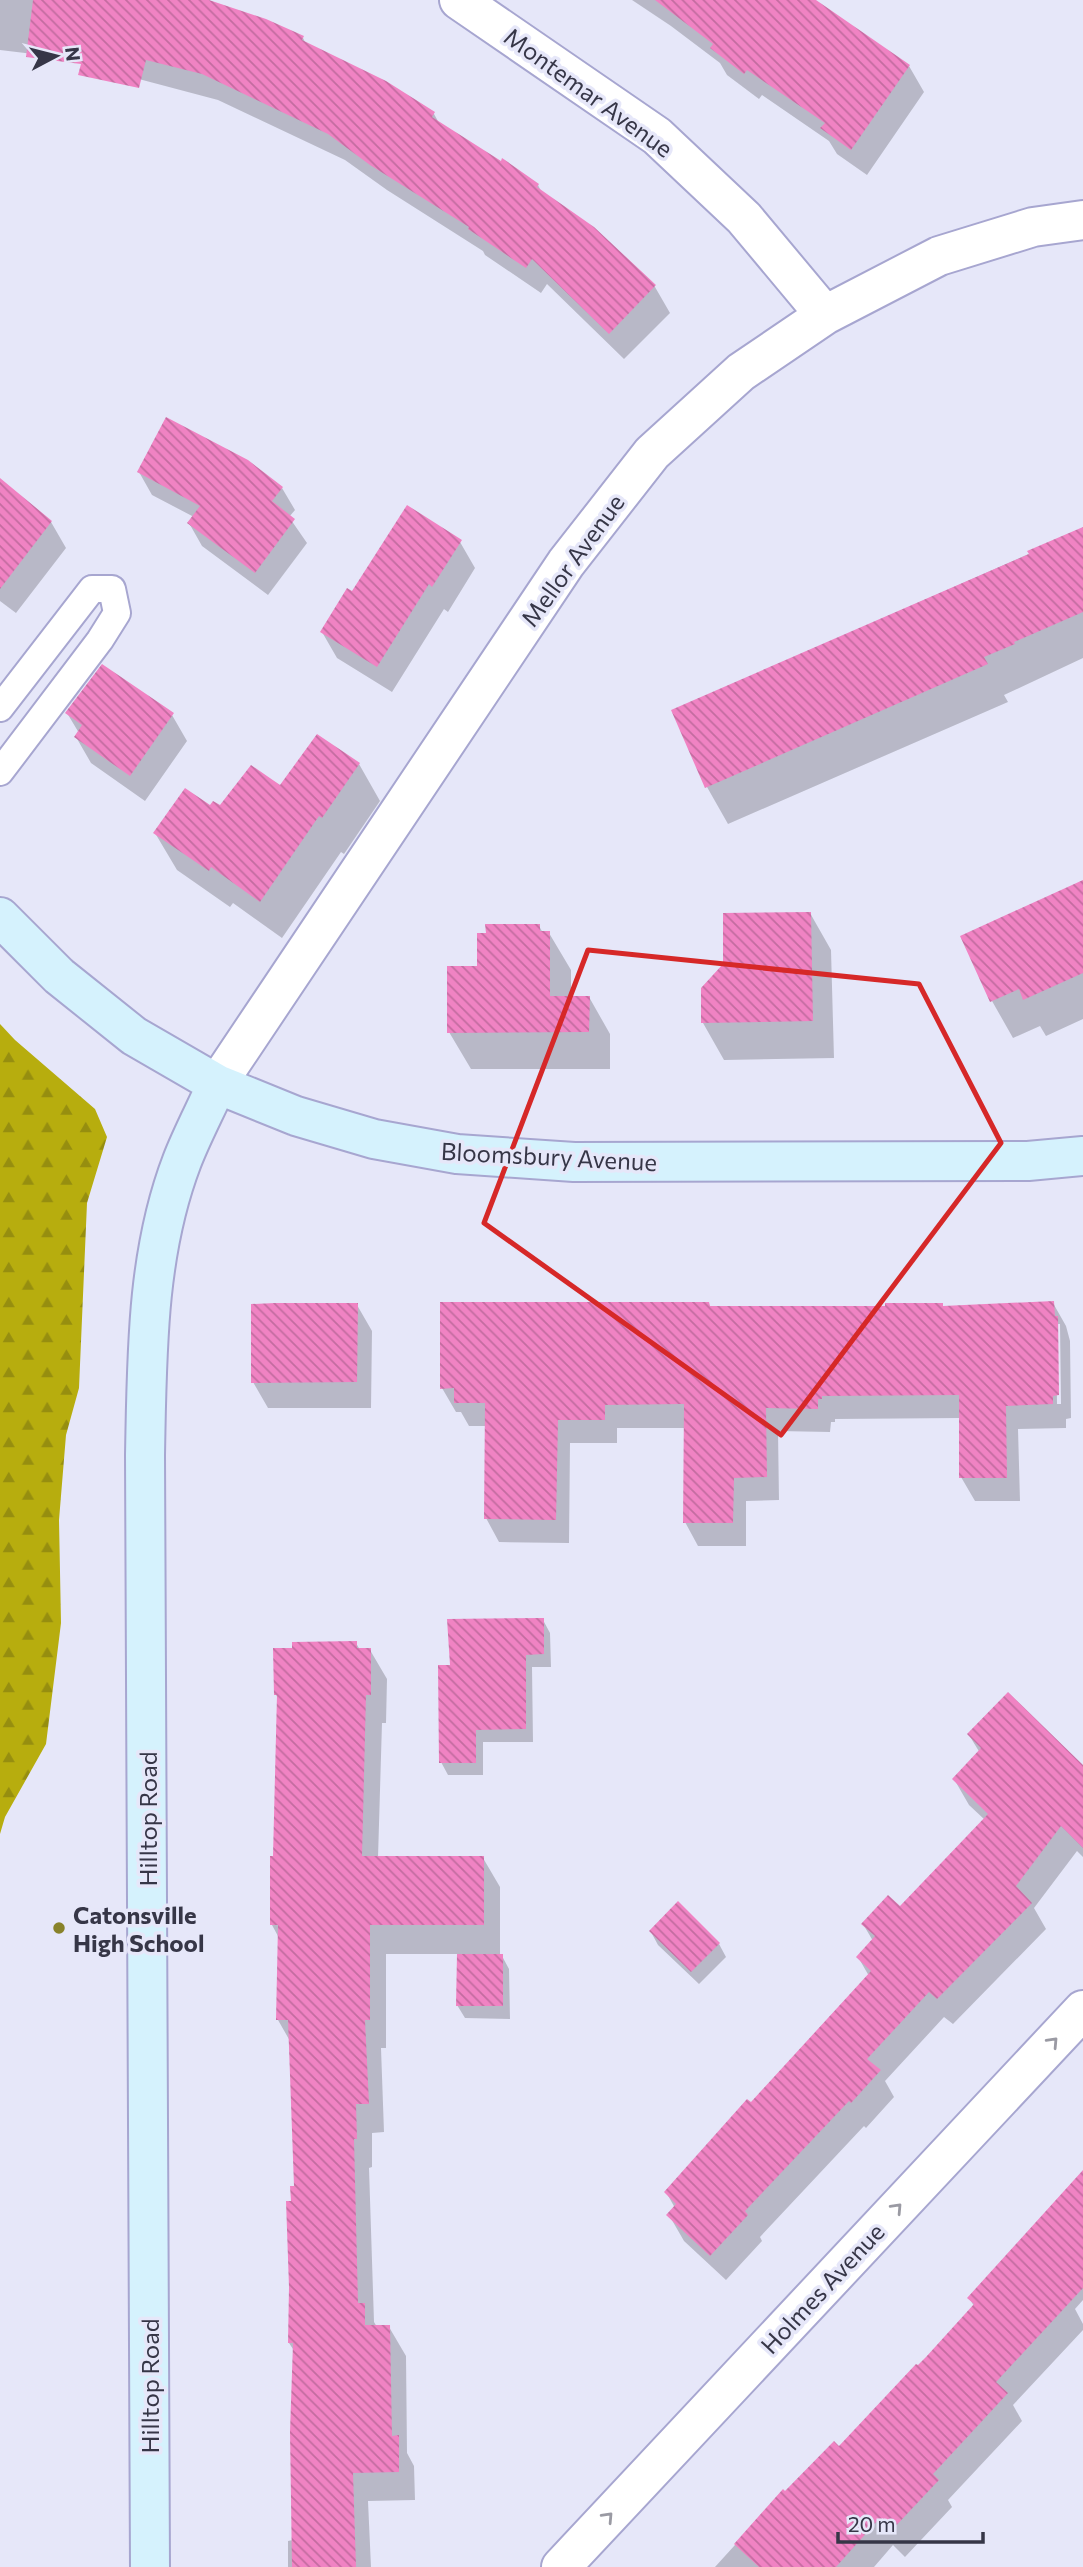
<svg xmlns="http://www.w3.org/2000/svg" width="1083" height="2567" font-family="Commissioner,sans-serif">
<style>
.forest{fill:url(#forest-firs)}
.shadow{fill:#0003;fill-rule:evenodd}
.building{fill:url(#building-back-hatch)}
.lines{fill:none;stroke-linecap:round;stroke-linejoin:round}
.lane-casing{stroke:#a7a6d0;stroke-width:30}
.street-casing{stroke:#a7a6d0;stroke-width:42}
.secondary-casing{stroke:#a7a6d0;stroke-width:42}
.lane{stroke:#fff;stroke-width:26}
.street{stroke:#fff;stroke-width:38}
.secondary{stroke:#d5f2fd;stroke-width:38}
.oneway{stroke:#9a9aa3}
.marked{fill:none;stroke:#d62828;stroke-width:5;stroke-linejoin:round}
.poi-dot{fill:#88822a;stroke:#e6e7f9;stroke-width:2.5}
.labels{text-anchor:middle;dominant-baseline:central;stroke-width:7;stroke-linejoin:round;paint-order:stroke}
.street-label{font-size:24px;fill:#363647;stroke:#e6e7f9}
.poi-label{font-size:24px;font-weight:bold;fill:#363647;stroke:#e6e7f9;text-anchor:start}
</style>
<defs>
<pattern id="forest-firs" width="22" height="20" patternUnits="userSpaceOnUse" patternTransform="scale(1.75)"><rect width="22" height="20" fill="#b7ad0e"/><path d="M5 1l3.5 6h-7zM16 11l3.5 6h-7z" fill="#968e0f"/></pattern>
<pattern id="building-back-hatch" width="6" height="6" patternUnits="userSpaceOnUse" patternTransform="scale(1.75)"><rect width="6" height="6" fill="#f083c3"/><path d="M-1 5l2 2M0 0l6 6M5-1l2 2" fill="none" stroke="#c36ca0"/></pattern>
</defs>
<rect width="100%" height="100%" fill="#e6e7f9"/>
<path class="forest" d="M0,1024l15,16 80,69 12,28 -20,66 -8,185 -13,47 -7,85 2,103 -15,121 -41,73 -5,17z"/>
<path class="shadow" d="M0,0h82l-7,59 -75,-9z
M133,0h71l99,38 3,6 128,70 5,9 99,62 4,8 51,35 62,59 15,26 -46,46 -77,-75 -6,9 -56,-38 -2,-4 -96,-61 -42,-30 -127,-60 -83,-22z
M632,0h174l103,66 15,26 -57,83 -30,-21 -8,-13 -67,-46 -3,4 -32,-24 -7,-12 -49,-37z
M139,472l143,16 13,22 -6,7 18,26 -39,52 -66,-49 -13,-23 5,-6 -42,-22z
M0,481l51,41 15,26 -50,65 -16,-12z
M1083,530v128l-79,37 4,7 -280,122 -21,-37 -34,-76z
M460,542l15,26 -27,44 -4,-3 -52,83 -55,-34 -15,-26 30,-39z
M67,713l105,2 15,26 -42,60 -54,-38 -15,-26 3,-4z
M359,764l21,37 -36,53 -3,-2 -59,86 -49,-35 -3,4 -53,-37 -22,-37 55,-25h10z
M1083,882v137l-37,17 -6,-10 -27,12 -21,-37z
M810,913l21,37 3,108 -110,2 -21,-37v-34z
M539,926l4,7h6l22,37v27h18l21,37v35h-139l-22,-37 30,-64z
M1053,1303l13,23 4,15 1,77 -5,1v9l-48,1 2,72h-45l-14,-24v-59l-126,1v3h-4l-1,10 -52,-1 1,69 -33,1v45h-48l-13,-24 1,-94h-69v15h-47l-1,100 -70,-1 -13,-24 1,-92h-18l-8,-14h-5l-14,-24 268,-81h233zM1056,1324h4l1,80h-4z
M357,1305l15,26 -1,77h-103l-15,-26z
M543,1620l7,13 1,34h-19l1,75h-50v33h-35l-7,-13 11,-95z
M356,1643l4,7h10l17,29 -1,44h-4l-4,135h105l17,29v69h2l7,13 1,50 -45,-1 -8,-13 1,-51h-72v94h-5l3,84 -12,1v34l-3,1 5,154 3,5h12l17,29 1,97 7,13 1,34 -47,1 3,66h-83v-26l5,-1 2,-188 -6,-9 6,-156 -5,-146 -12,-21 1,-82 -7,-13 7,-225 -3,-5z
M969,1735l114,32v90l-6,-6 -43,57 12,21 -93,95 -9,-7 -59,64 9,16 -28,31 -2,-2 -104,111 2,4 -36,39 -42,-39 -15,-26 6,-7 -9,-16 85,-87 118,-129 -11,-19 15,-16 -10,-17 37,-15 85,-89 -16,-15 -15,-26 26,-26z
M651,1932l68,12 7,13 -27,27 -41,-39z
M1083,2179v121l-8,9 8,15v6l-70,75 9,16 -74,79 4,7 -47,50 -12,-12 -19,22h-159l68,-75 2,2 54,-45 79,-81 56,-62 -5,-8z"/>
<path class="building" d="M33,0h176l57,19 38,17 -2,4 84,41 49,31 -3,5 69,44 1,-3 37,26 -2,3 57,40 62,58 -47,49 -77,-75 -6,9 -58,-39 1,-2 -99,-62 -42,-31 -126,-60 -56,-14 -7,28 -61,-13 3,-11 -55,-7z
M655,0h161l94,65 -59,85 -31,-22 5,-5 -78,-53 -3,4 -34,-26 3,-4z
M166,417l82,43 35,27 -11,14 23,18 -40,54 -68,-50 13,-17 -63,-34z
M0,478l52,43 -52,68z
M407,505l55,35 -30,47 -3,-3 -52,83 -57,-35 27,-44 5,3z
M1083,527v85l-69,30 1,2 -31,13 4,7 -283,124 -34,-78 358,-156 -2,-3z
M102,664l72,49 -44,63 -56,-39 8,-12 -17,-12z
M317,734l43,29 -38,55 -3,-2 -59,86 -49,-35 -2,4 -56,-38 32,-45 25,17 3,-4 7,4 31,-40 29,20z
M1083,880v93l-60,27 -4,-11 -29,13 -30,-66z
M811,912l2,109 -112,2v-35l22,-24v-51z
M485,924h55v7h10v65h40l-1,36 -142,1v-67h30v-33h9z
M1054,1301l1,15h3l1,79 -6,1v8l-47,2 1,72h-48v-83l-137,1v3h-4v10l-52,-1 1,69 -33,1 -1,45h-50l1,-119 -79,1v15h-47l-2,100 -72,-1 1,-116h-31v-15l-14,1v-87h269l1,4h175v-3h58v3z
M275,1303h83l-1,79 -106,1v-79z
M544,1618v36l-18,1v74l-50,1v33h-37l-1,-98h12l-3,-46z
M357,1641v7h14v47h-5l-4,161h122v69h-114v95h-5l4,84h-13l1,35h-3l4,164h7v22h25l2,111 7,-1v37l-46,1 3,94h-64l-2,-135 3,-89h-5l1,-56 -3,-86h5l-1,-15h4l-6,-166h-12l2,-95h-8v-69h3l4,-161h-3l-1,-47h19v-6z
M1008,1692l75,73v83l-22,-22 -45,60 16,17 -95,96 -8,-7 -62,67 14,11 -30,33 -2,-2 -104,110 3,4 -38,41 -44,-41 10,-11 -12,-12 83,-93 4,3 120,-131 -15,-14 19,-21 -14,-12 27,-29 12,11 88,-92 -36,-35 29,-31 -14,-14z
M678,1901l42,42 -29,29 -42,-41z
M457,1954h46v52h-47z
M1083,2170v118l-87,94 12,11 -75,81 6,6 -49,52 -12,-12 -42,47h-77l-25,-23 49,-55 2,2 49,-50 5,5 77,-82 2,1 8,-8 48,-53 -7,-6z"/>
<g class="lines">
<defs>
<path id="lane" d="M0,708l92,-119h20l5,24 -17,27 -100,132"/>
<path id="street" d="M459,0l198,136 87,82 81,97
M217,1084l349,-521 86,-110 89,-81 84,-57 114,-59 94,-29 50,-7
M561,2567l522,-557"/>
<path id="secondary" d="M0,917l59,59 75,60 83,48 79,32 78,23 83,15 117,8 454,-1 55,-5
M150,2567l-5,-1112c2,-98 1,-200 37,-294 10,-26 24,-52 35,-77"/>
</defs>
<use href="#lane" class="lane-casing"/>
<use href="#street" class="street-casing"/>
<use href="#secondary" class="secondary-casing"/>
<use href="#lane" class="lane"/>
<use href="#street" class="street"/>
<use href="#secondary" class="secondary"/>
</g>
<defs><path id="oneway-chevron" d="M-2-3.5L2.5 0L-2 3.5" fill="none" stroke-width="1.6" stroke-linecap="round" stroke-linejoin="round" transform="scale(1.75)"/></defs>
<g class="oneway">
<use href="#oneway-chevron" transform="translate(1053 2042) rotate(-47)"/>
<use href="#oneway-chevron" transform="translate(897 2208) rotate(-47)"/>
<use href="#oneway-chevron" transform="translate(608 2517) rotate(-47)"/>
</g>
<path class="marked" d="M588,950l331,34 82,159 -220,292 -297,-212z"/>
<circle class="poi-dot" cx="59" cy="1928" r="7"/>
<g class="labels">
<g class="street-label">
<text transform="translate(589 92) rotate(36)">Montemar Avenue</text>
<text transform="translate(572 560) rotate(-54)">Mellor Avenue</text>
<text transform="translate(549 1156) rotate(3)">Bloomsbury Avenue</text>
<text transform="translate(147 1819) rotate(-90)">Hilltop Road</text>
<text transform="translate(822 2288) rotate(-47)">Holmes Avenue</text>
<text transform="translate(149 2386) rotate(-90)">Hilltop Road</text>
</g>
<g class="poi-label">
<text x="73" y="1914">Catonsville<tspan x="73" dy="28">High School</tspan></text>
</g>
</g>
<g transform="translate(56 56) rotate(83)" stroke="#e6e7f9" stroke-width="5" paint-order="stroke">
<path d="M0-5L12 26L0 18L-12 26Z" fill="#363647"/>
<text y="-10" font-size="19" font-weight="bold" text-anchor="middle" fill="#363647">N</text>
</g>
<path d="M838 2532v10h145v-10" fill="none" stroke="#363647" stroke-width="3.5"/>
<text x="848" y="2532" font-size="21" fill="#363647" stroke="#e6e7f9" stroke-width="5" paint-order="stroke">20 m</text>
</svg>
